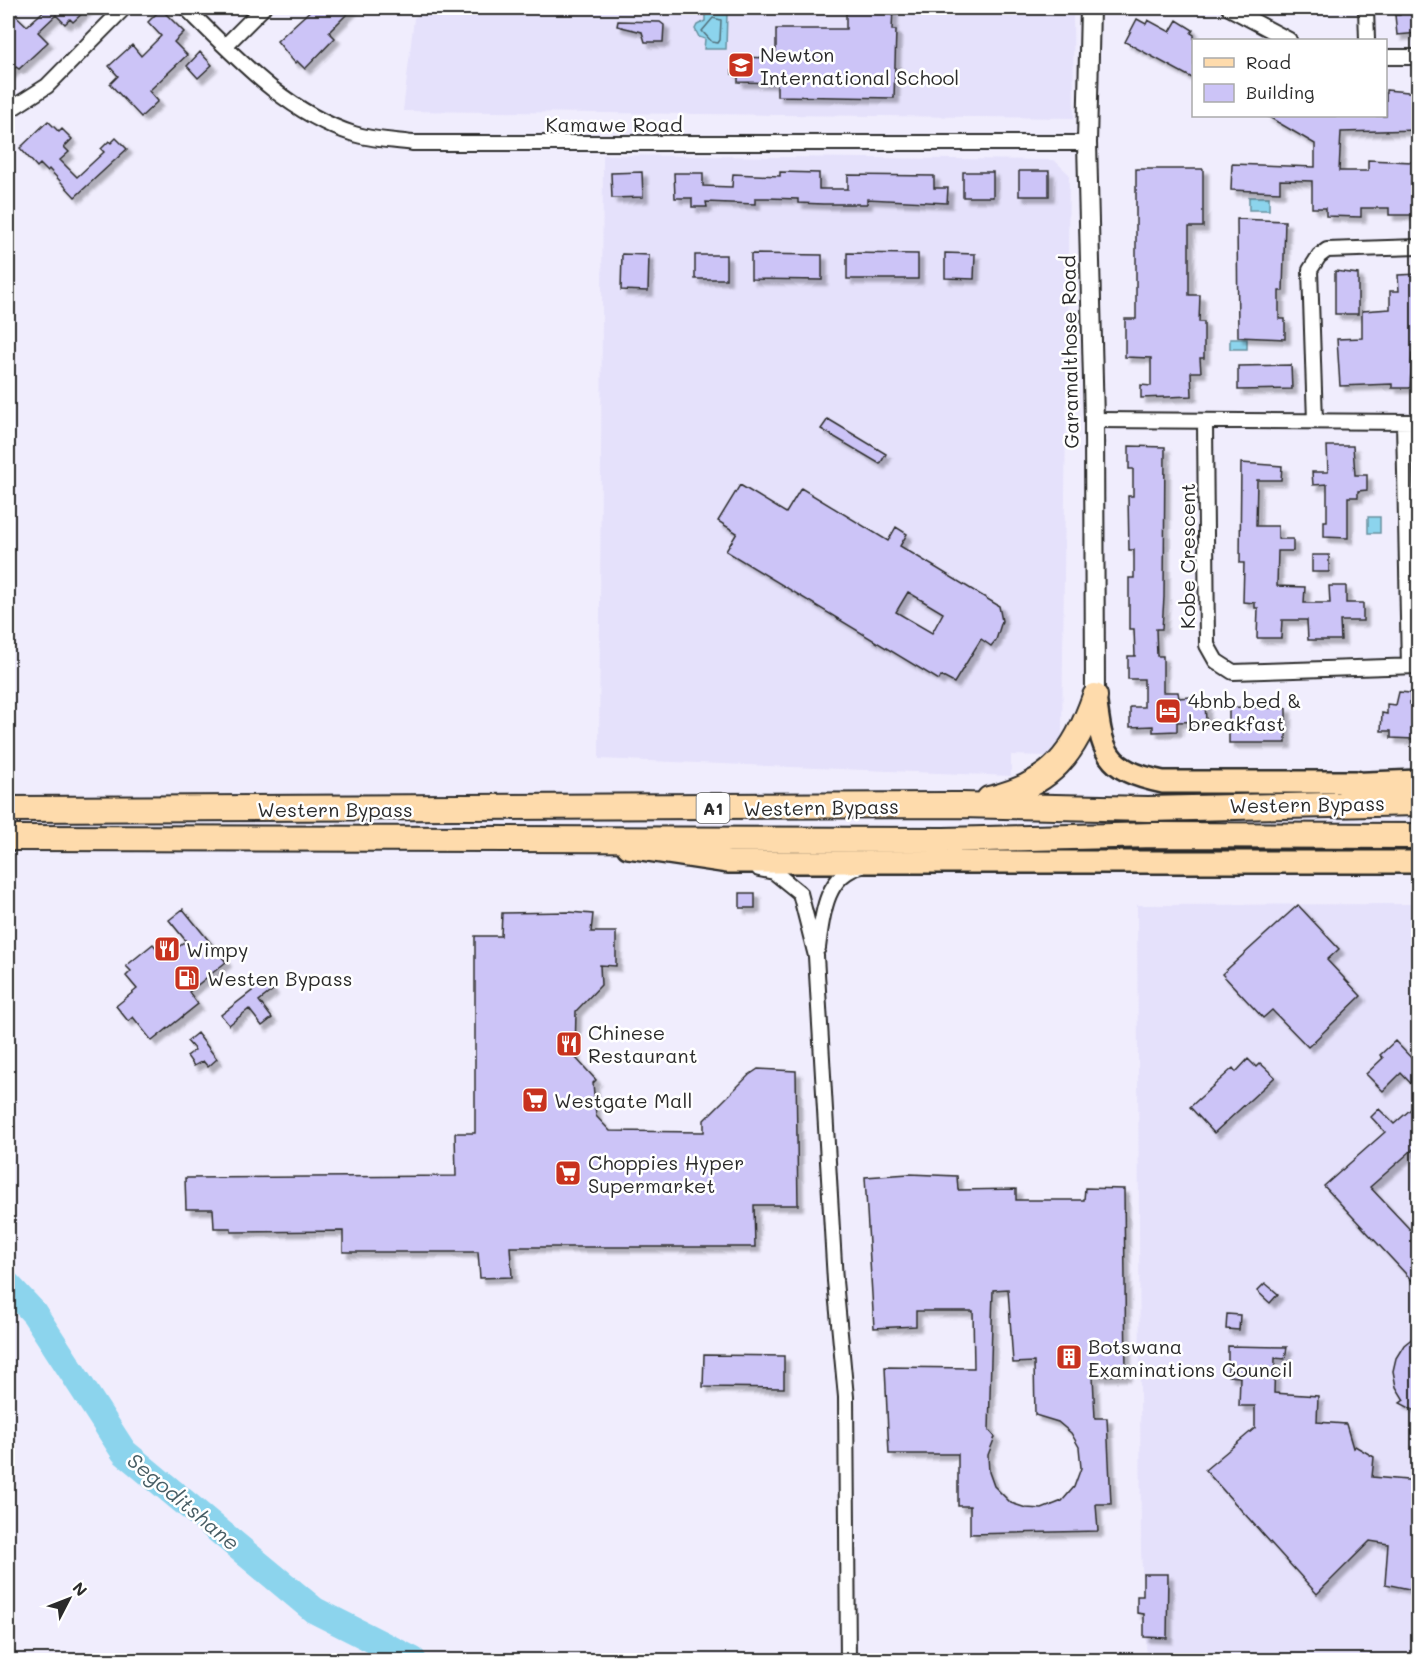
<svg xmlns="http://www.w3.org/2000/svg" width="1426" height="1668" font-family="Mali,sans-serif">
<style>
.built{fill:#e5e1fb}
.water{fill:#8cd4ed;stroke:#65909f;stroke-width:1.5}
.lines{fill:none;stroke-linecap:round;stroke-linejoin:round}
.shore{stroke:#526f79;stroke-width:1.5}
.river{stroke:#8cd4ed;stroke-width:27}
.building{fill:#ccc4f7;stroke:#2b2b2b;stroke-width:1.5;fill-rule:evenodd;filter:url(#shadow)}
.street-casing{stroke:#2b2b2b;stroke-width:18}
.secondary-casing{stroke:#2b2b2b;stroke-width:22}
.primary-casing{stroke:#2b2b2b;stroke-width:26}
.highway-casing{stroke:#2b2b2b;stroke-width:28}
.street{stroke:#fff;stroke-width:14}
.secondary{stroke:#fff;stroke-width:18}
.primary{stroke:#fedbac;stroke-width:21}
.highway{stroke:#fedbac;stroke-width:24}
.labels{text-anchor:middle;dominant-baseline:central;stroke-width:5;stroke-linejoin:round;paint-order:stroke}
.shield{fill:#fff;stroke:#6b6b6b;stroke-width:1.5}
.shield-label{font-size:18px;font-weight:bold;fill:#2b2b2b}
.poi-label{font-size:20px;fill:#2b2b2b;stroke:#fff;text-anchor:start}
.street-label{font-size:20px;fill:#2b2b2b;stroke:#fff}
.water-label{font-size:21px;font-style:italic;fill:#485e65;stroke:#fff}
</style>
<defs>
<filter id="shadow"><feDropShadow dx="5" dy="5" stdDeviation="1.5" flood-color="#0004"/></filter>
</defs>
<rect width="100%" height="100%" fill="#f0edfd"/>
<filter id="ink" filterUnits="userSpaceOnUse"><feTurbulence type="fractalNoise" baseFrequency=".0167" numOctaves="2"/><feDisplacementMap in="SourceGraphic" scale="12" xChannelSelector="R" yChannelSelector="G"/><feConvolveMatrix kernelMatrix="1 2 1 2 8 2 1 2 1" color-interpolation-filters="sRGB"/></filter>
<g filter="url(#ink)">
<path class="built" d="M425,8h648l1,110 -671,-7 11,-93z
M603,155l451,5 15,14 -7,563 -16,19 -35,-1v21l-412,-17z
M1418,904v756h-271l-6,-109 -4,-646z"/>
<path class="water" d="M705,11l22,1 -1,37h-22l1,-10 -6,-2 -4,-8 2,-4 8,-4z
M1249,197h20v13h-20z
M1230,339h17v10h-17z
M1368,517h12v16h-12z"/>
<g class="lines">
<path class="shore" d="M713,18l8,2 -1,20 -2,3 -6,-1 -10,-11z"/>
<path class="river" d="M8,1285l26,28 90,139 190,158 99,50"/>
</g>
<path class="building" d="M8,8l19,18 20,-18h41l-15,14 -3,-3 -5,5 -9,-9 -18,17 10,10 -29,27 -3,-2 -8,8z
M313,8h40l-24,24 6,6 -30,31 -8,-8 -2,2 -18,-22z
M846,8h47l-1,22h4l-2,68 -117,-2v-13l-39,-1v-8h-6v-12h6v-5l38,1v-29h70z
M161,9l23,23 -10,10 13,13 -38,36 9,10 -17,16 -31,-33 8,-8 -9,-10 23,-21 9,11 20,-20 -13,-14z
M1415,11v3h4v19l-22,2 -2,-20h5v-3z
M1137,19l9,5 2,-4 22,12 7,-12 16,10 -2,3 3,2v44l-69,-37z
M618,21l42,1 4,3 -1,17h-18l-3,-10 -25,-6z
M200,52l12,13 -14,13 -11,-12z
M1386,90l33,3v37l-78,2 -2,39h29v-11l44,2 -1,28h8v25h-30v-7h-28v9l-35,-1v-8h-14v-27l-32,-1v12l-49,-2 1,-26 83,3v-23l-48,-28h119z
M48,121l11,11 3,-3 10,10 -8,8 5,5 -9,8 17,17 27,-25 -3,-3 8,-8 2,2 5,-5 11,11 -52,48 -26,-28 -2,2 -7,-7 -3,3 -17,-19z
M1136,169h67v58h-14v68h11l-1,27h5v36h-4l1,14h-10l1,24 -51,2v-13l10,1v-28l-26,-1v-38h11z
M1019,171h30v25h-30z
M642,172l1,25 -31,1 -1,-25z
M780,172l39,1v16h29v-14l86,1v12h14l-1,15 -80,-4v5h-44l-25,-1v-4l-30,-1h-13v6l-49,-2 1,5h-15v-9h-17l-1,-25h29v13l29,1 1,-13 47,2z
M963,172h30v25h-30z
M1237,219l48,2 -2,70h-4v28h6v20l-47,-2z
M847,253l71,1v25h-71z
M945,253l30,1 -1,25 -29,-1z
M622,254l27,1 -1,36 -27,-1z
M751,254l71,1v25l-71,-1z
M695,255h31v24h-31z
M1335,271l23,3v40h-23z
M1419,274v79h-7l-2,35h-18v-4l-52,2 -3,-47 25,-1v-27l28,-2v-18h9l-1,-16z
M1291,365l1,24 -54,1v-24z
M828,419l58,35 -6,10 -59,-35z
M1129,446l36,1 -1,150 -2,32h-6l1,27h6v36h15l1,6 11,-1 1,7 14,-1 1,18 -29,1v9l-24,1v-6l-23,1v-20h14v-28h-16v-23h7l-1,-27h-5v-51h5v-28h-5l-1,-54h5v-27h-4z
M1327,446h26l2,29h12v15l-9,1v6h-10v41l-24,-1v-16h3v-37l-14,1 -1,-13h16z
M1241,463l41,3 -1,14h-24l-1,46h22v13h15v12h-15l-1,35 28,1 -1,16h26l-1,-17h17v17h17v18h-23l1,19h-33l-1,-20h-25l-1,18h-24l1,-30h-3v-5l-12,-1 1,-39h-4z
M740,485l46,28 15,-25 87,53 8,-14 11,7 -7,12 99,60 3,15 -6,19 -5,6 -10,-7 -27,44 -13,-7 -2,4 -213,-129 11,-18 -19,-12zM908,592l35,21 -11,20 -36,-21z
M1312,555h17v17h-17z
M1399,692l11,1v11h9v27h-5v8l-23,-1v-7h-10l1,-18 5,1v-10l9,1z
M1229,707l57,1v35h-57z
M740,893h15v15h-15z
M1298,905l41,44 -12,11 34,36 -53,51 -36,-37 -9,8 -41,-44z
M183,909l43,53 -37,30 9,12 -46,37 -19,-24 -5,4 -12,-15 21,-17 -11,-13 5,-5 -5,-5 27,-22 12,14 21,-17 -17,-21z
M569,912l24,2 -2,18h25v34l-16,-1 1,20 -25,26 -1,46 21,23 -3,3 3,33 14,15 94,1v-12l45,-45 9,-6 38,2 2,134h-44l1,42h-245l2,30 -32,1 -2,-26h-135v-21l-112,1v-4h-17l-1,-19h-27l-1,-31 271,-2 -1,-43h20v-197h26l1,-23z
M265,981l8,9 -14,11 13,17 -10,8 -13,-17 -20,16 -8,-10z
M197,1033l20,26 -9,8 -5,-6 -9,5 -7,-10 8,-6 -8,-9z
M1395,1041l24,25v26l-18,-19 -18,18 -17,-17 17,-16 -3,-3z
M1248,1059l8,8 4,-4 15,14 -61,56 -24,-26 43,-39 3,4z
M1419,1102v42l-49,43 49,52v49l-95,-102 61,-54 -14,-15 8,-8 15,15z
M909,1174l48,2 1,14 58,-1v11h68l1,-12 39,1 2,186 -33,1 2,42h12l4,86h-15l2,27 -128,3v-28h-12v-52h-69l-4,-87 89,1 -1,-57h-57v15l-42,2 -9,-151zM1008,1289l5,74 21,-1 1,53 23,7 13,11 8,14 2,21 -7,19 -12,14 -20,8 -16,-1 -15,-5 -17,-17 -5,-14 -1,-17 7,-18 -6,-7 4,-140z
M1265,1283l13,11 -8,9 -13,-12z
M1227,1314l13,1 -1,15 -13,-1z
M1419,1333v80l-19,-10 4,-3 -8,-13 -3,-16 3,-13 8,-13z
M1228,1346l59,1 -2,12 -10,-1 -1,35 44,3 -1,26 29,2 7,24 2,-2 19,11 -2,20 47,4v110l-34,-7 3,-40 -18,-3 -53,53 -112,-124 50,-42v-22h-16l1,-29 -12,-1z
M704,1355l80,1v32l-81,-1z
M1143,1574h25l-1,64 -23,-1v-23l-7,-1v-17h6z"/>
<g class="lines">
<defs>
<path id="street" d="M186,8c50,49 99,104 168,126 18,6 40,6 59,9h674
M1229,8l60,32
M1366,8l1,32
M225,46l38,-38
M1386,57h32
M8,111l39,-25 77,-78
M1094,420l324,2
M1315,421l-5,-151 9,-14 8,-6 91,-3
M1205,422l2,223 9,16 17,11 185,-6
M1404,422l5,244
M759,869l15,3 26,21 16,63 19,325 11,116 2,263
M818,948c4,-31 7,-74 44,-82"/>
<path id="secondary" d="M1090,8l-3,135 7,277 1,276"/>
<path id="primary" d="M1095,696c7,56 9,74 68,86h193
M1344,784l74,-3
M628,847l100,15h690"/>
<path id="highway" d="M989,799c62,-14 86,-45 106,-103
M8,809l952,-4 188,4 270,-6
M8,838l936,2 211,-5 263,1"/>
</defs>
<use href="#street" class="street-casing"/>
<use href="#secondary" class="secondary-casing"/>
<use href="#primary" class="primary-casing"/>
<use href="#highway" class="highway-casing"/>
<use href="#street" class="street"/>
<use href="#secondary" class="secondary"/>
<use href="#primary" class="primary"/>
<use href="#highway" class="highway"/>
</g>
</g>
<defs>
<symbol id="school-square" viewBox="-11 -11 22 22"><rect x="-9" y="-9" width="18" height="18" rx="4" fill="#c8321e" stroke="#fff"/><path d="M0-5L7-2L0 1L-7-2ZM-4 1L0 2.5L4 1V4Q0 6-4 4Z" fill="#fff"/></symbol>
<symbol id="hotel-square" viewBox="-11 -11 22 22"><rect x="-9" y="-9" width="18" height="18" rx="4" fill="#c8321e" stroke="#fff"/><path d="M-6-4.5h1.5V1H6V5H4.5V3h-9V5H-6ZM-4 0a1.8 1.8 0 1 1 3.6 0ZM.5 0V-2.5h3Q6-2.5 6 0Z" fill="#fff"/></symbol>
<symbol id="restaurant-square" viewBox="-11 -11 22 22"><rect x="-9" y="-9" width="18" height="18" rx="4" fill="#c8321e" stroke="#fff"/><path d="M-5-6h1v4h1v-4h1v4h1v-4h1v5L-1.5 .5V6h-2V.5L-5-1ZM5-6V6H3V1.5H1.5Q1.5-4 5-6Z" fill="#fff"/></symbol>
<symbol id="fuel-square" viewBox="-11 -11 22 22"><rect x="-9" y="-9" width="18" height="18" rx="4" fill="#c8321e" stroke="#fff"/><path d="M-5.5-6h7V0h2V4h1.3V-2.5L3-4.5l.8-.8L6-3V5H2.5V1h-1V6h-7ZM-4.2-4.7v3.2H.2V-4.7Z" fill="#fff"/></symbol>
<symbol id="supermarket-square" viewBox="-11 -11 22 22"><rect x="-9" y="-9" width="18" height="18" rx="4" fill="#c8321e" stroke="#fff"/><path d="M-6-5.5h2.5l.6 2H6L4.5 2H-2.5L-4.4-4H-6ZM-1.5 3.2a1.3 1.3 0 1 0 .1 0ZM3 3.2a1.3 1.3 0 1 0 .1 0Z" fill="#fff"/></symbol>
<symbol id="building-square" viewBox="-11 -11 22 22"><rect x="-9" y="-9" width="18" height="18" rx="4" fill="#c8321e" stroke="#fff"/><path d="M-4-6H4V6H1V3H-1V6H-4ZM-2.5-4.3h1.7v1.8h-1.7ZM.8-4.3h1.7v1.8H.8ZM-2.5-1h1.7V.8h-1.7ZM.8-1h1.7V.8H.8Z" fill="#fff"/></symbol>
</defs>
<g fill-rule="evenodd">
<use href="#school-square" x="726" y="50" width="30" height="30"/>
<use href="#hotel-square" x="1153" y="696" width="30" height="30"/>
<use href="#restaurant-square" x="152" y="934" width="30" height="30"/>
<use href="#fuel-square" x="172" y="963" width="30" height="30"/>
<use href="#restaurant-square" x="554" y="1029" width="30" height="30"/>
<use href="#supermarket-square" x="520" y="1085" width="30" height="30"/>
<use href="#supermarket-square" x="553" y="1158" width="30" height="30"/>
<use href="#building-square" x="1054" y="1342" width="30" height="30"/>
</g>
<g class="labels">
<rect class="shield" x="696.5" y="793" width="33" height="30" rx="4.5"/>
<g class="shield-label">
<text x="713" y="808">A1</text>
</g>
<g class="poi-label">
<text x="760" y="54">Newton<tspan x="760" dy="23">International School</tspan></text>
<text x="1188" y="700">4bnb bed &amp;<tspan x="1188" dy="23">breakfast</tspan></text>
<text x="186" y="949">Wimpy</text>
<text x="207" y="978">Westen Bypass</text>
<text x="588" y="1032">Chinese<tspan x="588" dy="23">Restaurant</tspan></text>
<text x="554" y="1100">Westgate Mall</text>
<text x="588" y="1162">Choppies Hyper<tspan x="588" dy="23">Supermarket</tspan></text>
<text x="1088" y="1346">Botswana<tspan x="1088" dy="23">Examinations Council</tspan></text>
</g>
<g class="street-label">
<text x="614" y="124">Kamawe Road</text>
<text transform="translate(1069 352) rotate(-91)">Garamalthose Road</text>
<text transform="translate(1187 556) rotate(-90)">Kobe Crescent</text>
<text transform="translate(1307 804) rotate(-1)">Western Bypass</text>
<text transform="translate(821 807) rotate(-1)">Western Bypass</text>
<text x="335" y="809">Western Bypass</text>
</g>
<g class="water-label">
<text transform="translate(184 1501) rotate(40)">Segoditshane</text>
</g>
</g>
<rect width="1426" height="1668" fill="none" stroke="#fff" stroke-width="30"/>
<rect x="15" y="15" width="1396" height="1638" fill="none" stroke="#2b2b2b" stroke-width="2" filter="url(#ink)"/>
<rect x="1192" y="39" width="195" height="78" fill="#ffffff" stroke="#aaaaaa" stroke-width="1.5"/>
<rect x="1204" y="58" width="30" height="9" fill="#fedbac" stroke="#aaaaaa" stroke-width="1.5"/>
<text x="1246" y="69" font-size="18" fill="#2b2b2b">Road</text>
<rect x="1204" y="84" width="30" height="18" fill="#ccc4f7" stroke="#aaaaaa" stroke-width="1.5"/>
<text x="1246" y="99" font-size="18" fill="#2b2b2b">Building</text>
<g transform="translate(69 1599) rotate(48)" stroke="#ffffff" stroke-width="4.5" paint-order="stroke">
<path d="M0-4.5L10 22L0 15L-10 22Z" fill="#2b2b2b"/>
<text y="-9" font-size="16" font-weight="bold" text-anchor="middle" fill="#2b2b2b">N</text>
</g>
</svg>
